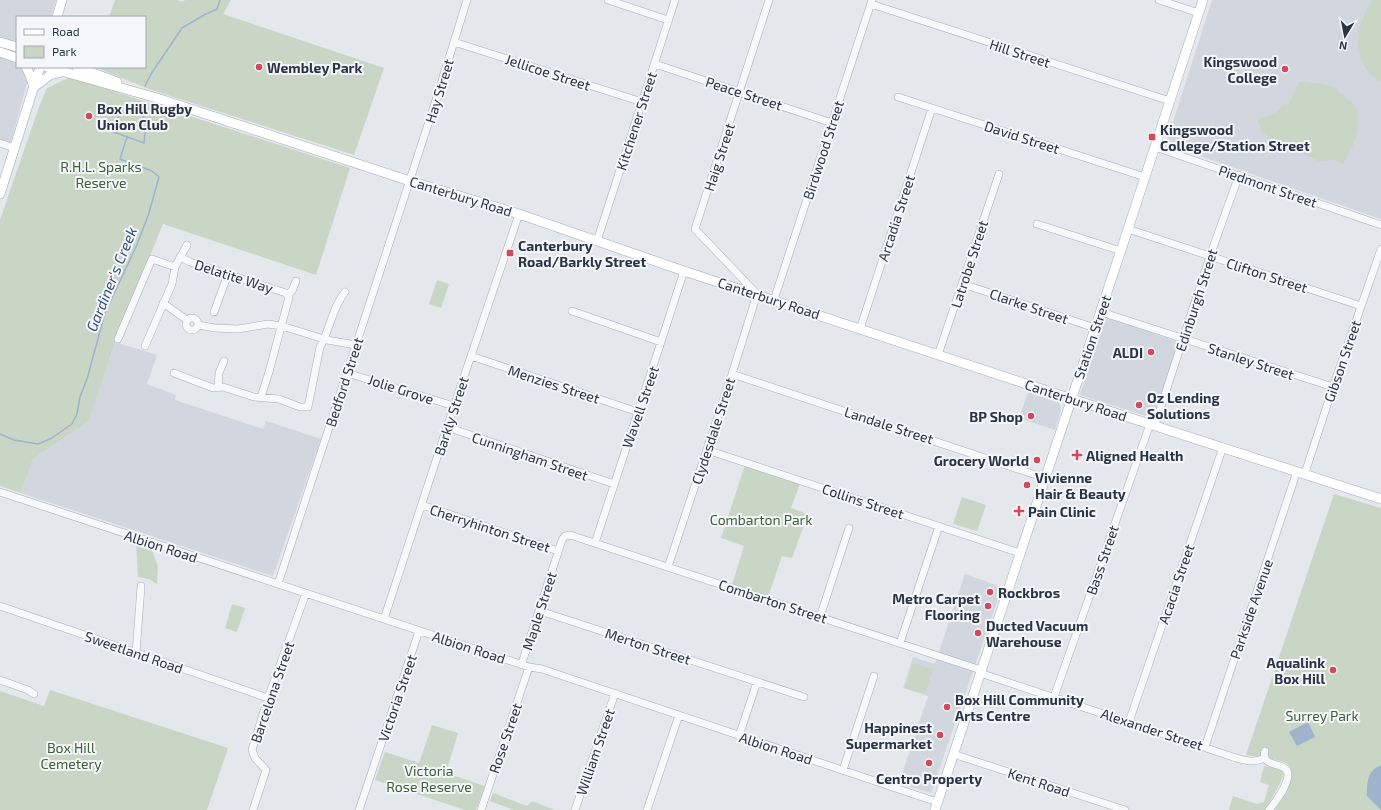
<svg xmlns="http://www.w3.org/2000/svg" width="1381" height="810" font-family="'Exo 2',sans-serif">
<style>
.built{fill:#d2d6de}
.green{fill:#c9d6c5}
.water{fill:#9fb4cc}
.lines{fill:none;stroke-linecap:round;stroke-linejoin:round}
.stream{stroke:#9fb4cc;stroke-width:1.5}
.minor-casing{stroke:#a9aeb7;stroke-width:8}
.major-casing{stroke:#a3abb8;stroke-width:10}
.minor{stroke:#f7f8fa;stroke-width:7}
.major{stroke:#fff;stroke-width:9}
.poi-dot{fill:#d1495b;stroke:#f4f6f9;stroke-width:1.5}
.labels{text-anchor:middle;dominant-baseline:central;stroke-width:4;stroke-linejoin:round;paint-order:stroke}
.street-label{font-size:14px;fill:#2b3445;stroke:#f4f6f9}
.poi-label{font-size:14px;font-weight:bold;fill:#2b3445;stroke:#f4f6f9;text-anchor:start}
.park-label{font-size:14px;fill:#3f6138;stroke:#f4f6f9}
.water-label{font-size:15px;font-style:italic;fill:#34527a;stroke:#f4f6f9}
</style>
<rect width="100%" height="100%" fill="#e4e7ec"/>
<path class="built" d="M0,0h56l-5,17h-34v26l-17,-6z
M1212,0h169v219l-210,-73v-4l-3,-4z
M0,55l17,5v7h4l7,12 -19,70 -9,-3z
M1106,317l73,25 -26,76 -73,-23z
M115,342l42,13 -10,29 29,11 -1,5 88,29 3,-8 55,18 -48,137 -252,-83 12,-34 56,-38z
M1028,392l31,11 2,6 -6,21 -36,-12z
M965,574l37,13 -71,206 -32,-10 29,-87 -25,-8 10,-31 22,7z"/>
<path class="green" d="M115,0h61l7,2 2,-2h46l-8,14 161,54 -30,87 -205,-66 -54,-22h50v-50h-36z
M1372,0h9v82c-32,-19 -26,-55 -9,-82z
M70,77l280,91 -34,107 -153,-51 -48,118 -26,79 -56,38 -12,34 -21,-7v-266l39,-113 8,-19z
M1303,81c12,3 24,2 35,8l-1,3c35,15 21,47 6,72l-9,-4 -16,1 -50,-24c-6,-4 -8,-9 -10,-16l1,-3c10,-3 19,-3 23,-13l7,-1 10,-22z
M437,280l12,4 -8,24 -12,-4z
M746,462l55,19 -10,27 17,6 -16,44 -10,-2 -15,44 -36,-12 13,-42 -23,-8z
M1334,494l47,14v302h-106c6,-11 27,-37 11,-47 -4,-3 -33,-7 -40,-8z
M962,497l24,8 -9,26 -24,-7z
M136,542l15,6 7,18 -1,18 -8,-5 -11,-2z
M232,604l13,4 -8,24 -12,-4z
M913,663l20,6 -8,25 -20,-6z
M50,690l178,58 -21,62h-207v-119l44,15z
M432,725l26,8 -12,40 39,13 -9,24h-11l-90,-30 10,-28 34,11z
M1264,766l16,3 4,5 -6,13 -13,23h-36l4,-14 24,8 7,-2 5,-17 -9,-3z
M493,793l34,13 5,-5 23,9h-41l-24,-9z"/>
<path class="water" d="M1308,722l7,15 -18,9 -8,-14z
M1381,765v45l-14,-14c0,-14 0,-25 14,-31z"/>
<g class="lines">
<path class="stream" d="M145,86l6,-12 31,-46 22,-13 13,-6 3,-9
M130,111l13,4 3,8 -2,20 -33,-12 9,-17z
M135,112l4,-10
M0,434l14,6 24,4 14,-6 20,-14 5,-10 3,-17 7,-18 18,-66 31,-66 12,-31 11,-39 -7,-6 -32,-12 7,-22"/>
<defs>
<path id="minor" d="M608,0l60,20
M1159,0l40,13
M871,4l299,97
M454,42l188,60
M655,64l177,59
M898,97l247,80
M0,143l14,5
M1155,147l226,78
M1037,224l84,27
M1128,229l233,77
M597,241l78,-241
M180,257l10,5 96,31 1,2
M963,284l132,44
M774,300l98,-300
M163,303l24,17
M572,311l89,31
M214,312l14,-38
M1101,312l232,75
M186 324a6 6 0 1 1 12 0a6 6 0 1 1-12 0Z
M198,325l17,3 23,1 30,-5 14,2 45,14 29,5
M860,329l72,-221
M118,339l34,-80 23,8
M145,346l27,-62 3,-17 12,-22
M938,355l61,-181
M471,356l167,56
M174,373l39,15 10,-1 31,10 25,2 21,8h8l12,-60c10,-17 12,-39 25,-55
M347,373l107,33
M732,374l313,104
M218,388l1,-15 5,-12
M261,397l8,-25 20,-75 -2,-2 5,-4 4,-10
M1155,425l55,-169 29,-81
M447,427l167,57
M707,450l313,103
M1305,473l28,-86 48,-138
M0,492l529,175 13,2 395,133
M422,505l136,46
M595,543l66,-201 23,-71
M668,567l64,-193 25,-80 -62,-65 74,-229
M278,584l157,-481 32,-103
M0,606l268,92
M540,611l264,86
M820,617l29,-89
M384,619l63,-192 72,-213
M900,643l39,-117
M136,653l5,-67
M522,663l40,-123 3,-4 5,-1 411,135
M980,673l253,84c11,3 21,7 31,1
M0,680l28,10 6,4
M1054,697l96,-273
M1129,722l94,-275
M739,736l18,-54
M1205,747l92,-276
M1265,751c-6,20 29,7 22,29 -3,11 -11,21 -18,30
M953,754l172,56
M843,770l31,-94
M253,810l13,-40 -11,-12 -3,-8 16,-52 38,-105
M359,810l60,-179
M481,810l48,-143
M575,810l40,-117
M647,810l32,-95"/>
<path id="major" d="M57,17l5,-17
M0,42l17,5
M0,52l17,6
M26,67l4,8 4,12 16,-12 11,-3
M47,67l110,31 253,83 109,33 165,57 379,125 318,103
M77,67l40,15
M0,194l40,-127
M935,810l193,-581 75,-229"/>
</defs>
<use href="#minor" class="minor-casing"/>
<use href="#major" class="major-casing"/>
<use href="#minor" class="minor"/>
<use href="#major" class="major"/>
</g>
<g class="poi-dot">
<circle cx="259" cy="67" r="4"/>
<circle cx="1285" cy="69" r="4"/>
<circle cx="89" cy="116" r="4"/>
<rect x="1148" y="133" width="8" height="8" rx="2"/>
<rect x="506" y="249" width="8" height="8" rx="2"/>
<circle cx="1151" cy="352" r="4"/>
<circle cx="1139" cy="405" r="4"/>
<circle cx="1031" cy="416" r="4"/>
<path d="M1075 449h4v4h4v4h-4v4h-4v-4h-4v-4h4z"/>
<circle cx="1037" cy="460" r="4"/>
<circle cx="1027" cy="485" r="4"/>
<path d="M1017 505h4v4h4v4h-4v4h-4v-4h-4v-4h4z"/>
<circle cx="990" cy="592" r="4"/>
<circle cx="988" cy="606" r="4"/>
<circle cx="978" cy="633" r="4"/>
<circle cx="1333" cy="670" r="4"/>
<circle cx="947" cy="707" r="4"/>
<circle cx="940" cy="735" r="4"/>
<circle cx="929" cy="763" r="4"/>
</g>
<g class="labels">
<g class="street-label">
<text transform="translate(1020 53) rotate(18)">Hill Street</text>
<text transform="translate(548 72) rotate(18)">Jellicoe Street</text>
<text transform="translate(439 91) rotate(-73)">Hay Street</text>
<text transform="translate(744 93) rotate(18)">Peace Street</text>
<text transform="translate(636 121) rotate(-72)">Kitchener Street</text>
<text transform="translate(1022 137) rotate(18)">David Street</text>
<text transform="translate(823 150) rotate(-72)">Birdwood Street</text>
<text transform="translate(719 157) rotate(-72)">Haig Street</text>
<text transform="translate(1268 186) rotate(19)">Piedmont Street</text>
<text transform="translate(461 196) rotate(17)">Canterbury Road</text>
<text transform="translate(896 218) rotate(-72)">Arcadia Street</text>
<text transform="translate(969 264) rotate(-72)">Latrobe Street</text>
<text transform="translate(1267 275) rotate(18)">Clifton Street</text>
<text transform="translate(234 276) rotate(18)">Delatite Way</text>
<text transform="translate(769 298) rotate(18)">Canterbury Road</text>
<text transform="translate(1196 300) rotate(-72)">Edinburgh Street</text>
<text transform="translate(1029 306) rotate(19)">Clarke Street</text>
<text transform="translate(1092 337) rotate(-71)">Station Street</text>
<text transform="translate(1251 361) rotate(18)">Stanley Street</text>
<text transform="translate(1342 361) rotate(-71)">Gibson Street</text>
<text transform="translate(344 382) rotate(-72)">Bedford Street</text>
<text transform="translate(554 384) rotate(18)">Menzies Street</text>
<text transform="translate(401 389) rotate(18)">Jolie Grove</text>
<text transform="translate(1076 400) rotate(18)">Canterbury Road</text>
<text transform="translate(640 407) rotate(-71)">Wavell Street</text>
<text transform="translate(451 416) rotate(-72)">Barkly Street</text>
<text transform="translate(889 425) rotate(18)">Landale Street</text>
<text transform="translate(713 431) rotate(-72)">Clydesdale Street</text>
<text transform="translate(530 456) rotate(19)">Cunningham Street</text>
<text transform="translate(863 501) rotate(18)">Collins Street</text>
<text transform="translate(490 528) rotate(18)">Cherryhinton Street</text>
<text transform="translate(161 546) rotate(18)">Albion Road</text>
<text transform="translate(1102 560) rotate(-71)">Bass Street</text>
<text transform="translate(1176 584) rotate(-71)">Acacia Street</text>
<text transform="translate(773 601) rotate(18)">Combarton Street</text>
<text transform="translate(1251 609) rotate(-71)">Parkside Avenue</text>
<text transform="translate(539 611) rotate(-72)">Maple Street</text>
<text transform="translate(648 646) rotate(18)">Merton Street</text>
<text transform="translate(469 647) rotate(18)">Albion Road</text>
<text transform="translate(134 652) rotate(19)">Sweetland Road</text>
<text transform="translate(272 692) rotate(-71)">Barcelona Street</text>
<text transform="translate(397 698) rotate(-71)">Victoria Street</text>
<text transform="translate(1152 729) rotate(18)">Alexander Street</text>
<text transform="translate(505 738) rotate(-71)">Rose Street</text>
<text transform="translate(776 748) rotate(18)">Albion Road</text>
<text transform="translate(595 752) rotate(-71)">William Street</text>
<text transform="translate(1039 782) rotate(18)">Kent Road</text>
</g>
<g class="poi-label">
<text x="1277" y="61" text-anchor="end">Kingswood<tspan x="1277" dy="16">College</tspan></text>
<text x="267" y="67">Wembley Park</text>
<text x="97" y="108">Box Hill Rugby<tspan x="97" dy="16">Union Club</tspan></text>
<text x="1160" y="129">Kingswood<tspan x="1160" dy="16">College/Station Street</tspan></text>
<text x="518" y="245">Canterbury<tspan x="518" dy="16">Road/Barkly Street</tspan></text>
<text x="1143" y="352" text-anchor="end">ALDI</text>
<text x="1147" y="397">Oz Lending<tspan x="1147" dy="16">Solutions</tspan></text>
<text x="1023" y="416" text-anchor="end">BP Shop</text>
<text x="1086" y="455">Aligned Health</text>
<text x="1029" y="460" text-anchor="end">Grocery World</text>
<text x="1035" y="477">Vivienne<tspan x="1035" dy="16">Hair &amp; Beauty</tspan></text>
<text x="1028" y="511">Pain Clinic</text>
<text x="998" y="592">Rockbros</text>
<text x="980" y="598" text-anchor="end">Metro Carpet<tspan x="980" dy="16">Flooring</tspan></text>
<text x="986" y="625">Ducted Vacuum<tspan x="986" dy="16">Warehouse</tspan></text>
<text x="1325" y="662" text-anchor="end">Aqualink<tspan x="1325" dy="16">Box Hill</tspan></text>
<text x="955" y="699">Box Hill Community<tspan x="955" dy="16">Arts Centre</tspan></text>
<text x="932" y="727" text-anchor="end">Happinest<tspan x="932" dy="16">Supermarket</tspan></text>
<text x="929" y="778" text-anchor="middle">Centro Property</text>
</g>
<g class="park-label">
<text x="101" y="166">R.H.L. Sparks<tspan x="101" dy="16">Reserve</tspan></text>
<text x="761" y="519">Combarton Park</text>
<text x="1322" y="715">Surrey Park</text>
<text x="71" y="747">Box Hill<tspan x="71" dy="16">Cemetery</tspan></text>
<text x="429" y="770">Victoria<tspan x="429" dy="16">Rose Reserve</tspan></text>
</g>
<g class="water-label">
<text transform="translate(111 279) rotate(-68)">Gardiner's Creek</text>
</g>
</g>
<rect x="16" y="16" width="130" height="52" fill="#f4f6f9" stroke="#a4a8b1"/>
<rect x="24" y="29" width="20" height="6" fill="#ffffff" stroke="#a4a8b1"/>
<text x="52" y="36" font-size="12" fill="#2b3445">Road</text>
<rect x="24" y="46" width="20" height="12" fill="#c9d6c5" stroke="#a4a8b1"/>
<text x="52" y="56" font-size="12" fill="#2b3445">Park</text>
<g transform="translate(1345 36) rotate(190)" stroke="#f4f6f9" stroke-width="3" paint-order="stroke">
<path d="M0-3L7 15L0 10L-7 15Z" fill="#2b3445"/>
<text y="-6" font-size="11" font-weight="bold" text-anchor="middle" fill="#2b3445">N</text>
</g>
</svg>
